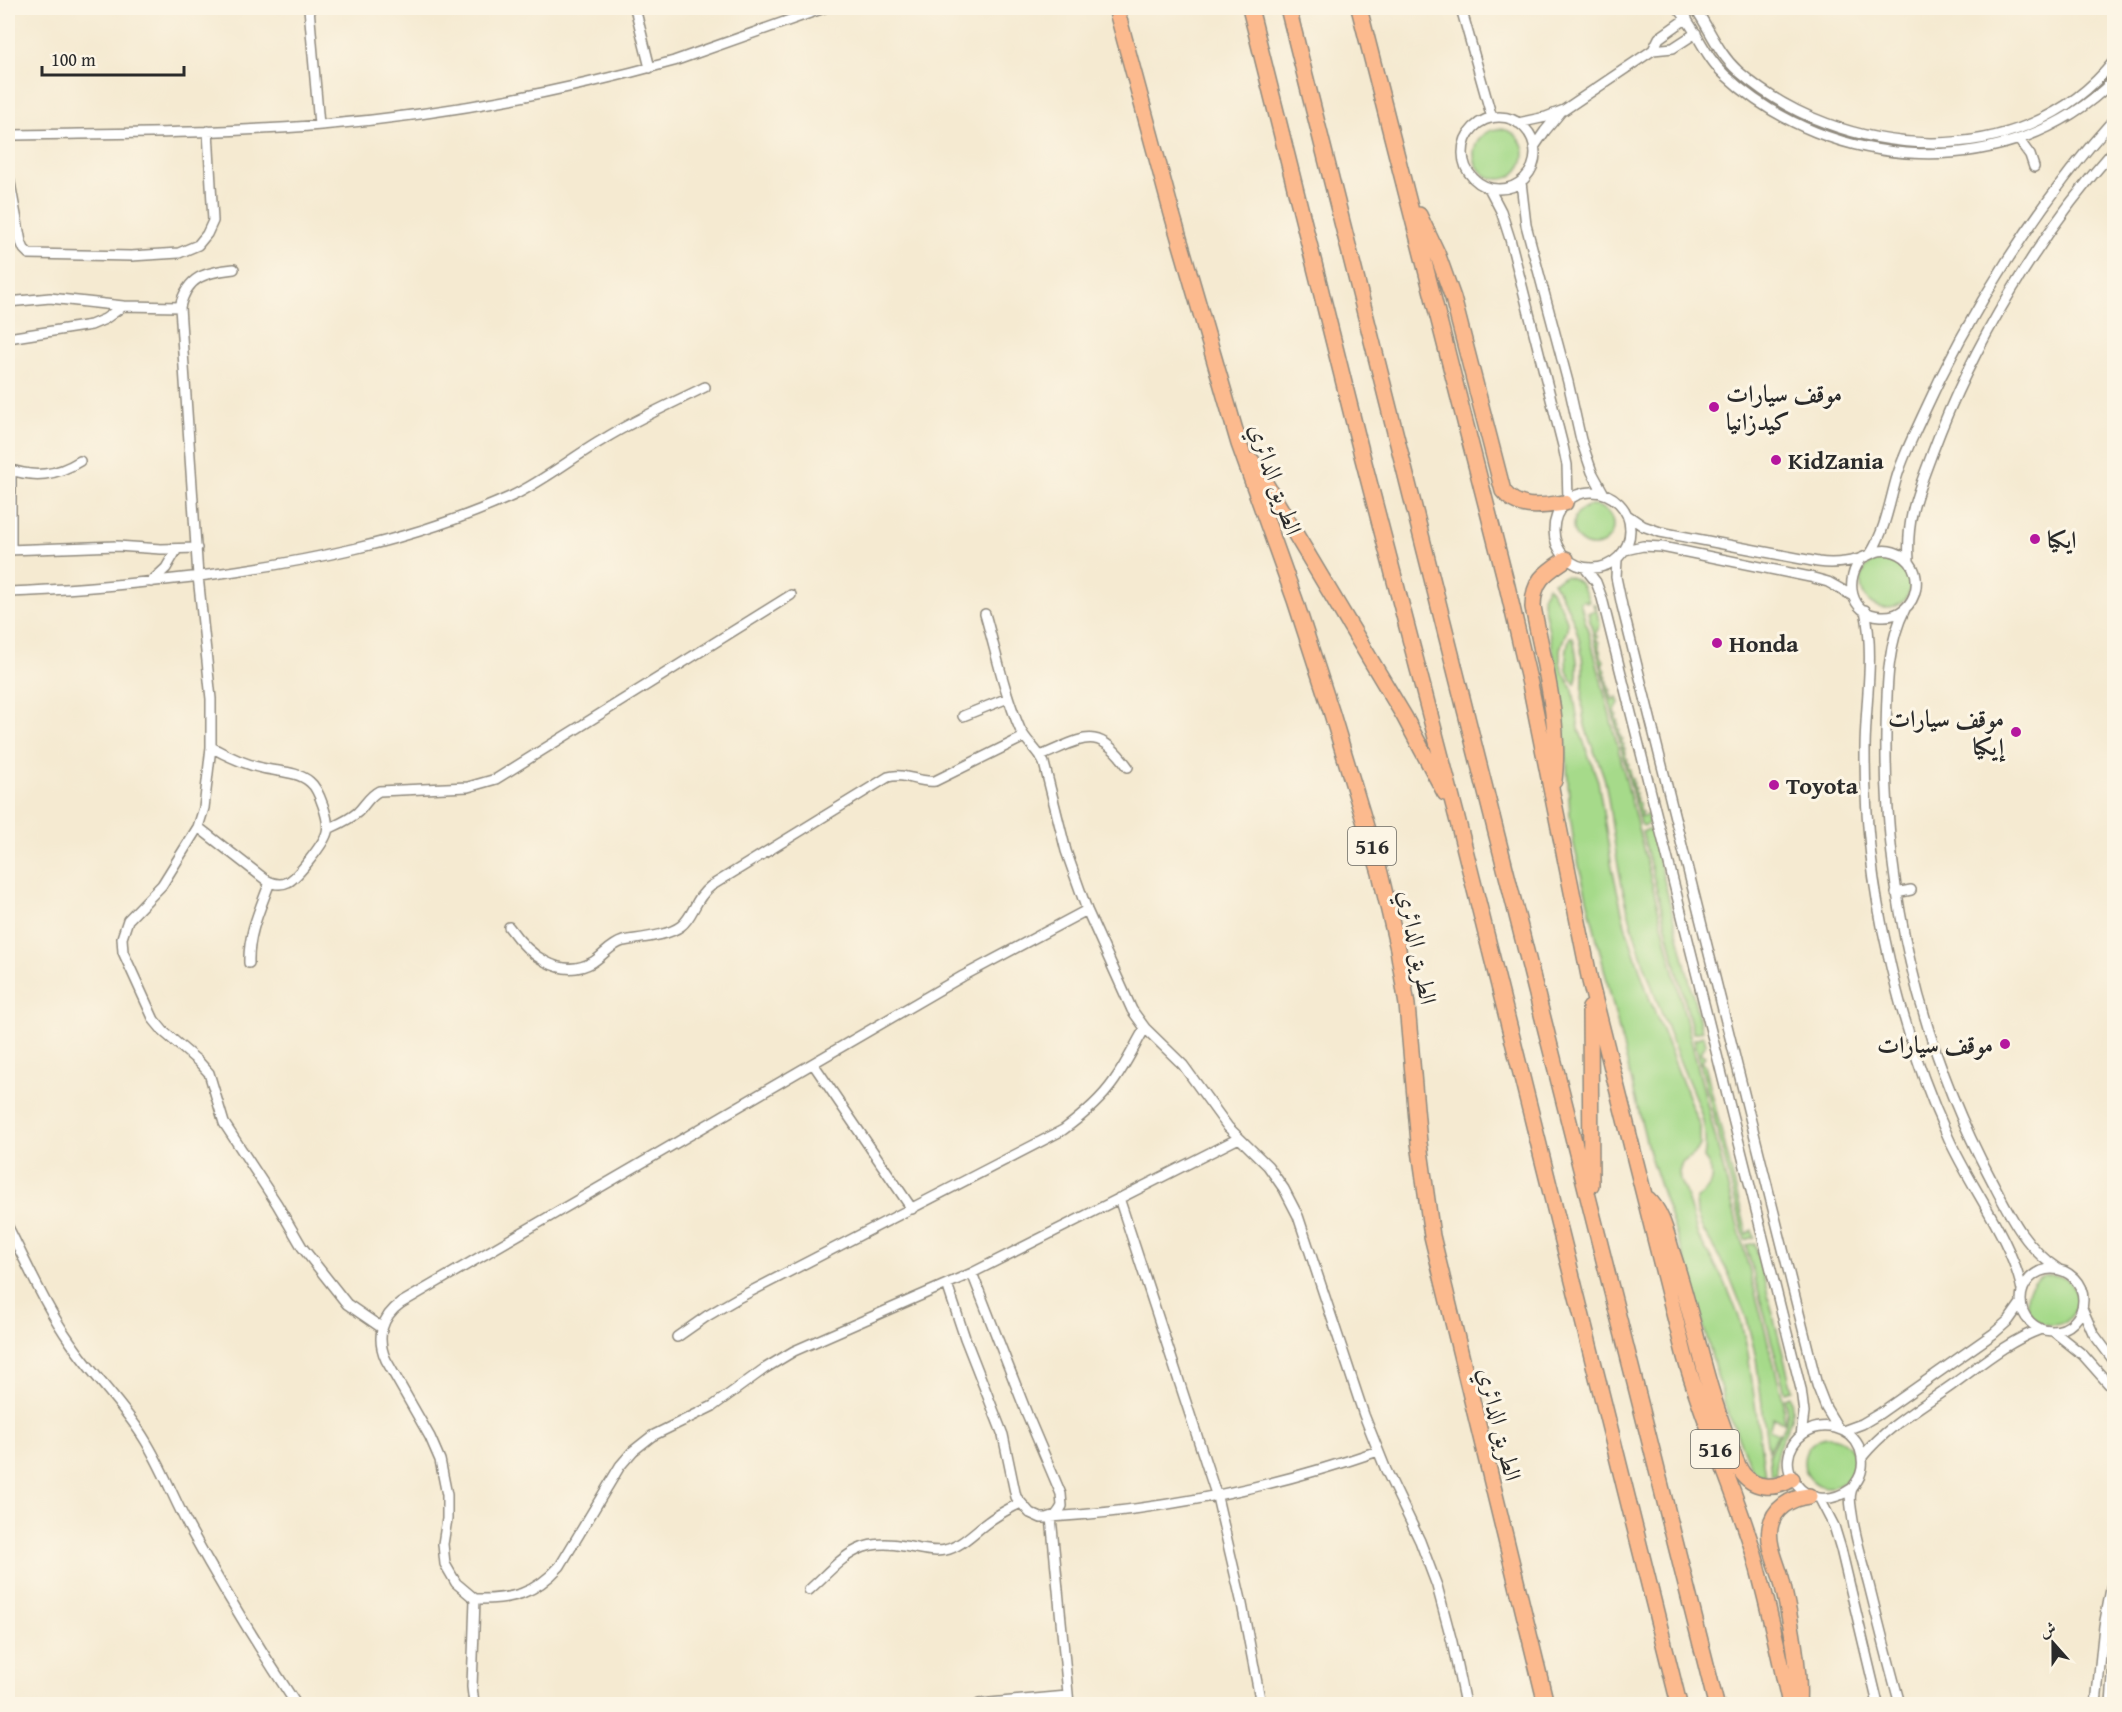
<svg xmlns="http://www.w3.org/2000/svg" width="2122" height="1712" font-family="'Gentium Book Plus',Amiri,serif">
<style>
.green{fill:#a6da8a;stroke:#68825a;stroke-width:1.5}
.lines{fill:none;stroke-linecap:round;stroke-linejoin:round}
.minor-casing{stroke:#908a7e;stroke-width:12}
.highway-casing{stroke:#908a7e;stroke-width:18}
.minor{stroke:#fff;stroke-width:9}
.highway{stroke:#fcba8e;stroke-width:15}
.poi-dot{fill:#b5179e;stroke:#fcf5e5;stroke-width:2}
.labels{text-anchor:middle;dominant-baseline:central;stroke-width:6;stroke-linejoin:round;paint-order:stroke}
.shield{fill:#fcf5e5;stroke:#6a6863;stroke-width:1.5}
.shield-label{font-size:22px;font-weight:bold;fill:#2b2b2b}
.poi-label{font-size:24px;font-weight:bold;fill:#2b2b2b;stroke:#fcf5e5;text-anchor:start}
.street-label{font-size:24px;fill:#2b2b2b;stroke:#fcf5e5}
</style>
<rect width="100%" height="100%" fill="#fcf5e5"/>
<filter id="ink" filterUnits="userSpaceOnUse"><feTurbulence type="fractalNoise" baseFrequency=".0167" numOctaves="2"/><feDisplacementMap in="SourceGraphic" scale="12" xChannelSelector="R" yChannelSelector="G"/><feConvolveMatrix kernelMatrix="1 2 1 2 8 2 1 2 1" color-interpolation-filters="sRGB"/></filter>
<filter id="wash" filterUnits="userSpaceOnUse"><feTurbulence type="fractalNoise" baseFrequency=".008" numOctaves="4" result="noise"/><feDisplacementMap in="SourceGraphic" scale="24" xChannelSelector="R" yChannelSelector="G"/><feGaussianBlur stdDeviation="1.35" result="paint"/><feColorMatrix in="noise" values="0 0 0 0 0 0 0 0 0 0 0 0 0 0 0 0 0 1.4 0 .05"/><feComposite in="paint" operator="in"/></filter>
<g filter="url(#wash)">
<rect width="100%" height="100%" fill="#f5ead1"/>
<path class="green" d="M1474 154a25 25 0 1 1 50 0a25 25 0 1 1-50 0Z
M1573 526a20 20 0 1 1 40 0a20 20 0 1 1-40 0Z
M1861 583a25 25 0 1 1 50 0a25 25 0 1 1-50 0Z
M1565,576c15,2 19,12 24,25l-3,1 -1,-2 -5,2 15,54 136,544 52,199 1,23 -11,-4 -4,11 10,4 -11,18 -12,-93 -9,-38 -19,-48 -27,-45 -4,-12 -1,-16c16,-9 21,-26 8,-41 7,-38 -14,-69 -27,-104 -16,-43 -33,-85 -45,-129 -8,-28 -14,-56 -18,-85 -3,-19 -5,-39 -9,-59 -5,-20 -17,-39 -21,-60 -4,-17 0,-33 -1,-50 0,-33 -12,-62 -30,-89z
M1548,586l14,22 5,13v8l-7,20v13l4,12 9,16 6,39 19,52 14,86 13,58 24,72 51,130v18l-4,7 -14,11 -3,9 1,9 6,13 12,42 27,46 16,40 7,31 17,123 -9,-2 -5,-6 -25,-60 -38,-138 -39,-117 -75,-308 -4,-31 -7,-113 -20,-99v-7z
M1593,604h2l5,21 -5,10 3,2 -2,3 3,2v8l2,1 -1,4 4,6 -2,4 4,6 -2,3 3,2 -2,3 3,2 -1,3 2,2 -1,3 3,1 -2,3 3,2 -1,3 2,2 4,-3 2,6 -5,10 3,2 -2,3 3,2 -1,3 2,2 -1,3 2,2 -1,3 2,2 -1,3 3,1 -2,4 3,1 -1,4 2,1 -1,3 2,2 -1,3 3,2 -2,3 3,2 -2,3 3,2v8l3,2 -2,3 3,1 -2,4 3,1 -2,4 3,1 -1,4 2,1 -1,3 3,2v8l3,1 -2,4 3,1 4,-3 2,10 -6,2 -3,-2 -52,-211 7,-3z
M1570,637h3c3,15 7,34 2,47 -12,-11 -10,-32 -5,-47z
M1649,829l3,3 50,199 -9,2 -51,-201z
M1703,1036l3,7 -6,10 5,3 -3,6 3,3 42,169 5,-4 2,7 -9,3 -51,-201z
M1755,1243l37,147 -7,2 -39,-147z
M2027 1300a25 25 0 1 1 50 0a25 25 0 1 1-50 0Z
M1790,1396c10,32 -21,46 -13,78l-6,1 -2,-21 16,-29 2,-12 -2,-15z
M1804 1462a25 25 0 1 1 50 0a25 25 0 1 1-50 0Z"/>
</g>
<g filter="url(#ink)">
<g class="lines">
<defs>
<path id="minor" d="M309,8l10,117
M635,8l15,60
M1461,8l31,110
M1678,8c18,20 26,48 47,67 105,98 284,110 389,5
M1695,8c15,21 23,45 43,63 102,90 285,105 376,-10
M1653,50l20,-2 23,-15
M1463 153a36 36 0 1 1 72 0a36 36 0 1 1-72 0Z
M1518,123l28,-6 18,-7 89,-60 6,-12 28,-20
M8,135c104,-2 209,-1 313,-10 120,-10 237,-32 353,-64l150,-53
M2019,140l11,15 4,12
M1534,147l11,-16 15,-18
M8,172l13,70 3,7 5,5 102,2 48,-3 19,-8 9,-11 6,-13 -5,-90
M1521,182l5,43 42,157 13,58 11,32 12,22
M1489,188l12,23 9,28 53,207 4,19 1,35
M234,269c-28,3 -47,7 -54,38l18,269 13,123v48l-7,61 -6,19 -36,58 -34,35 -6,18 1,14 31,68 10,12 35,30 10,11 15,50 53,81 25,43 45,57 35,24
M8,302l42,-4 73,8 57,1
M8,338l83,-13 14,-6 18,-13
M8,469c26,9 48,7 72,-8
M1554 530a38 38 0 1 1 76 0a38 38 0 1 1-76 0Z
M1627,515l16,11 17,6 158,30c14,2 27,1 41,-3 12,-4 20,-12 35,-7 36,11 26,67 -13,64 -32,-2 -37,-37 -19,-58
M8,550l109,-4 44,3 36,-1
M11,550v-80
M1625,550l18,-4 19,1 148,30 18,5 25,14
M1871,553c14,-23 18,-48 25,-73 6,-22 17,-43 26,-63 46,-103 117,-215 192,-298
M1617,560l-1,17 6,29 195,779 9,23 12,20
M1909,561c-3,-45 9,-69 24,-110 39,-105 107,-218 181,-301
M1585,568l11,14 6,16 199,791 3,24 -3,23
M151,582l15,-14 11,-19
M8,592c61,-2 123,-8 184,-15 110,-14 219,-35 320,-81 33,-16 61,-39 92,-57 32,-20 67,-35 101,-52
M1905,609c-19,37 -18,83 -19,124 -2,156 32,308 105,446 18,34 33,68 67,90
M1865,610c10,46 0,94 0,141 0,66 7,134 22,198 14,65 34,130 62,190 22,49 62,99 73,151
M985,614c11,38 19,78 35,115 6,13 18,21 24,34l22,88 21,59 45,100 13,18 38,37 45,62 40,39 16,23 14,27 66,199 22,55 34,71 17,45 15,56 13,62
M963,716l45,-18
M1040,756c43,-17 57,-33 88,11
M198,827l68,53c7,4 14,6 22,2 9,-4 37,-40 39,-50 3,-11 -8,-43 -17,-50 -12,-11 -33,-10 -48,-14 -18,-4 -35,-12 -51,-21
M328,829c11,-5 21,-9 30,-17 8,-8 11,-16 21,-21l89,-4 28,-8 295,-184
M1896,893l15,-3
M1087,910l-124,66 -562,327c-20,14 -25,35 -15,57l44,77 10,23 7,35v24l-4,25 2,20 11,19 19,16c36,1 60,-5 85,-33l60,-100 13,-15 19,-15 61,-30 51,-37 30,-18 178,-78 267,-135
M509,927c19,27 51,54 84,35 11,-7 17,-17 30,-21 17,-3 45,-5 58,-15 13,-10 13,-27 30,-40l177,-109c16,-5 30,6 47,4l89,-44
M249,963c-1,-29 11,-54 21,-81
M814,1065l98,144
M1119,1198l98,299 25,107 19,100
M8,1227c20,39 37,79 63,116 23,34 53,62 74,97 18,29 29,60 45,89 33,60 69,119 106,175
M2021 1300a31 31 0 1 1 62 0a31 31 0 1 1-62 0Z
M947,1284l18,54 38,97 13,62 14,16 11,5h6l9,-3 3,-4 3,-5 -1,-12 -34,-80 -55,-141
M2082,1308l11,25 21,28
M2053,1331l30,24 31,35
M677,1337l30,-21 31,-18 325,-168c19,-14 38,-30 51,-49 12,-17 21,-36 31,-53
M1843,1431l19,-7 17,-10 114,-80 16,-14 12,-17
M1862,1457c24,-30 59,-50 90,-72 28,-20 56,-44 89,-56
M1851,1489c-46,32 -85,-27 -48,-55 19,-14 48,-7 57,15 4,12 3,25 -5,35 -2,4 -3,3 -4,8 -2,7 0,15 1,22 3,24 11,48 17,71 10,40 20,80 31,119
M1820,1499l14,27 7,23 37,155
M809,1590c33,-30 47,-53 95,-44 13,2 29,7 41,4 16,-3 30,-19 43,-28 10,-8 21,-13 32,-19
M474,1704l-2,-17 3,-88
M979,1704l88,-8
M1069,1704l-18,-187c113,-7 220,-29 327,-66
M2096,1704l8,-78 10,-53
M2111,1704l3,-41"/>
<path id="highway" d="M1116,8l56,206 67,230 56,156 37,114 48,159 18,76 9,56 12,138 13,93 114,468
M1250,8l112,447 95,363 222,886
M1288,8l428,1696
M1359,8l148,578 23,98 60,297 95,376c18,64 46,124 66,187 16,53 27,107 39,160
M1419,215l18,38 16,45 50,193c16,20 38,15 62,12
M1252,461l152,255 41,77
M1554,781c7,-59 -10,-117 -21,-174 0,-27 12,-34 33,-48
M1590,1008l1,177
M1648,1199c14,13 18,34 24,53 21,62 32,128 56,188 5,11 8,25 15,34 13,16 33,15 49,5
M1798,1704c3,-35 -8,-87 -16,-122 -4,-17 -15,-37 -12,-54 3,-20 21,-30 39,-32"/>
</defs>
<use href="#minor" class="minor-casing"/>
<use href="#highway" class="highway-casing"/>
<use href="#minor" class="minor"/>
<use href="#highway" class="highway"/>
</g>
</g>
<g class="poi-dot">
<circle cx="1714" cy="407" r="6"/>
<circle cx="1776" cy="460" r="6"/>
<circle cx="2035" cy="539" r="6"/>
<circle cx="1717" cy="643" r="6"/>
<circle cx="2016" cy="732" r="6"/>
<circle cx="1774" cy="785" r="6"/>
<circle cx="2005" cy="1044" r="6"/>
</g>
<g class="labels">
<g class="shield">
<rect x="1348" y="827" width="48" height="38" rx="4.5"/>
<rect x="1691" y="1430" width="48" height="38" rx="4.5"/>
</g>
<g class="shield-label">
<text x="1372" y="846">516</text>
<text x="1715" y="1449">516</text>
</g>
<g class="poi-label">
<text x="1726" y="393">موقف سيارات<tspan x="1726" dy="28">كيدزانيا</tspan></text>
<text x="1788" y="460">KidZania</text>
<text x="2047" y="539">ايكيا</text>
<text x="1729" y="643">Honda</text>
<text x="2004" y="718" text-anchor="end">موقف سيارات<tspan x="2004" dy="28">إيكيا</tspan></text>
<text x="1786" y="785">Toyota</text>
<text x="1993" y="1044" text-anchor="end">موقف سيارات</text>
</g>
<g class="street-label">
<text transform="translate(1276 479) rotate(71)">الطريق الدائري</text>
<text transform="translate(1418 947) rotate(79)">الطريق الدائري</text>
<text transform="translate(1500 1424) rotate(76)">الطريق الدائري</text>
</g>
</g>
<rect width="2122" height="1712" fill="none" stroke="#fcf5e5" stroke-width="30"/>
<g transform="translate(2053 1643) rotate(339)" stroke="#fcf5e5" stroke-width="4.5" paint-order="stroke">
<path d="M0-4.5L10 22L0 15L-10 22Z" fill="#2b2b2b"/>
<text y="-9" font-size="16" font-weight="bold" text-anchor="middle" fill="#2b2b2b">ش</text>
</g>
<path d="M42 66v9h142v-9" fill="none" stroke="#2b2b2b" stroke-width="3"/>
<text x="51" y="66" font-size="18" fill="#2b2b2b" stroke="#fcf5e5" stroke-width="4.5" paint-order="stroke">100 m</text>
</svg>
